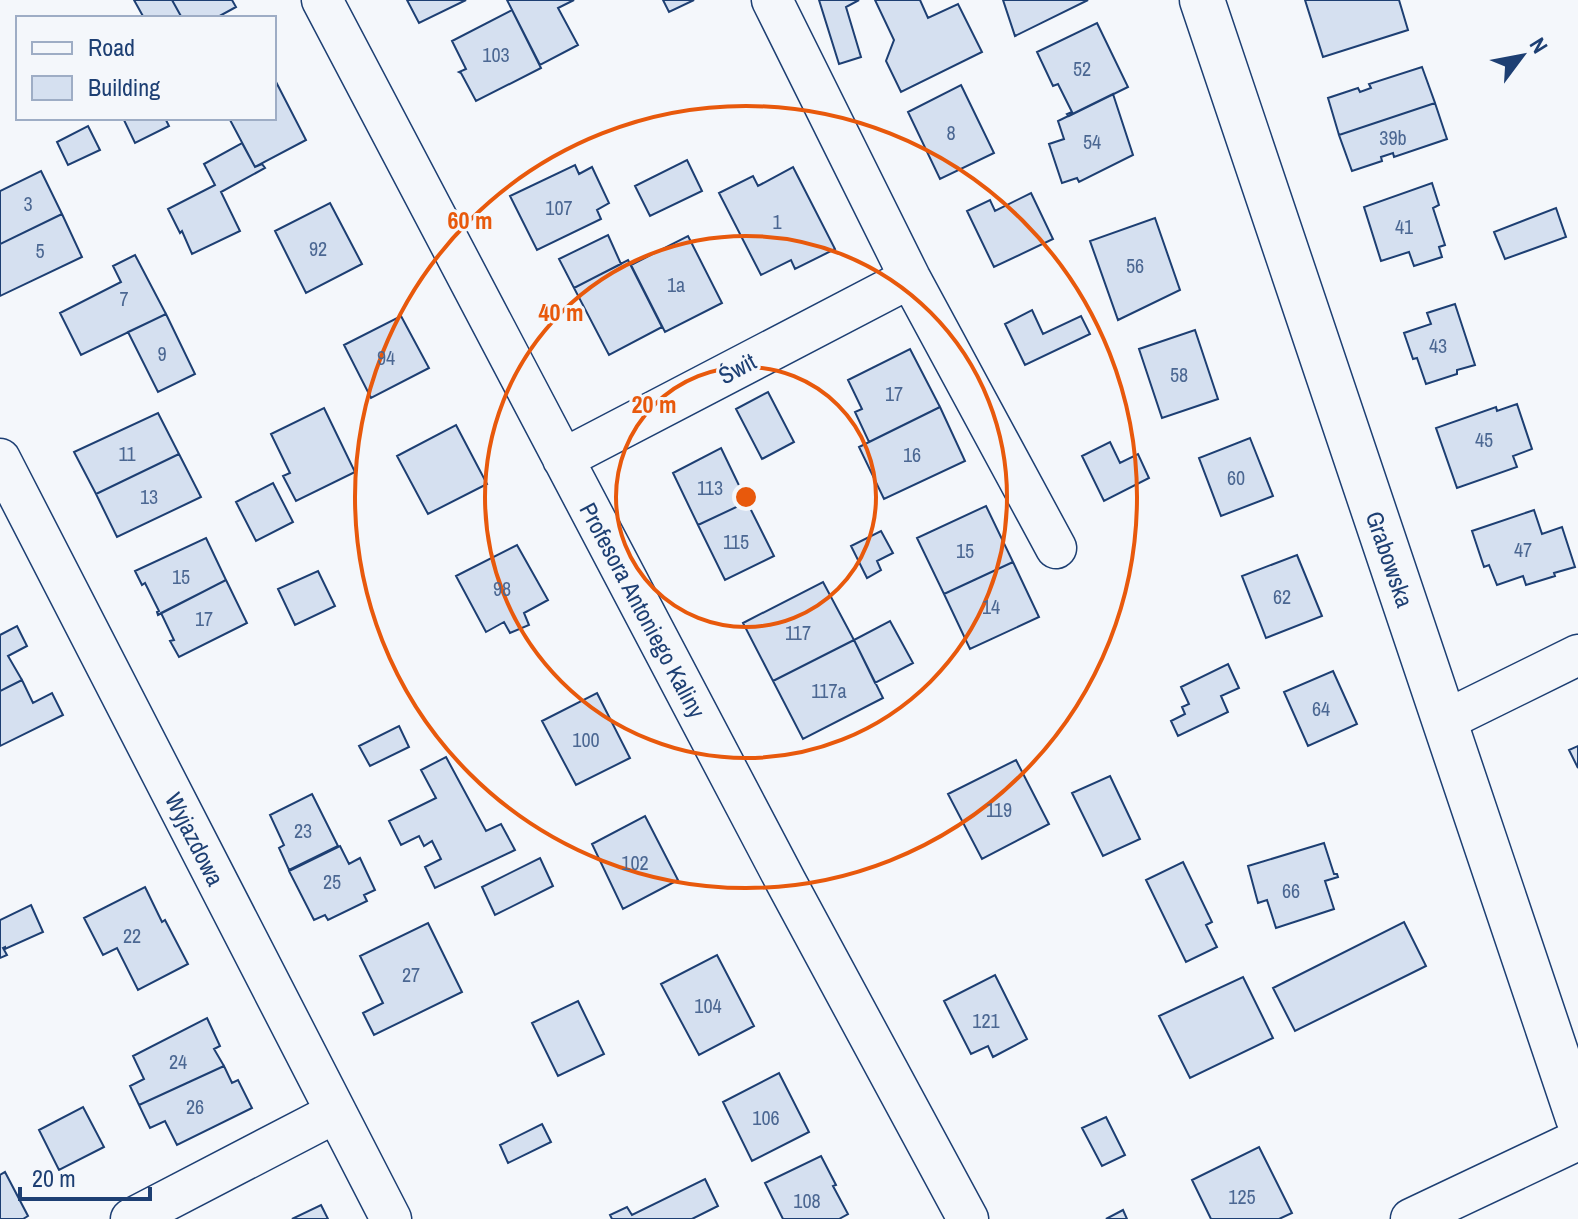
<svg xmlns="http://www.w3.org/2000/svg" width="1578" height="1219" font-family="'Archivo Narrow',sans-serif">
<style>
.building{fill:#d5e0f0;stroke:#1d3f73;stroke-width:2}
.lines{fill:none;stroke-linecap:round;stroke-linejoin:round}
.minor-casing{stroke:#1d3f73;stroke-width:43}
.tertiary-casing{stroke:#1d3f73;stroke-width:47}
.minor{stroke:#f4f7fb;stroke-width:40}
.tertiary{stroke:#f4f7fb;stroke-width:44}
.ring{fill:none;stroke:#e8590c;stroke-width:4}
.labels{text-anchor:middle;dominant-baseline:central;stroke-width:6;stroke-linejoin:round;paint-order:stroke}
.number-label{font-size:20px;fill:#4b6792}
.street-label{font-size:24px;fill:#1d3f73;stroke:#f4f7fb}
.centre{fill:#e8590c;stroke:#f4f7fb;stroke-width:4}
.ring-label{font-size:24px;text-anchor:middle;font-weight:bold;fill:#e8590c;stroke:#f4f7fb;stroke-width:6;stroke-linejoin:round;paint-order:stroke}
</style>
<rect width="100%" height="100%" fill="#f4f7fb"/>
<path class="building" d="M134,0h38l10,18h-38z
M172,0h60l4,7 -20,11h-34z
M407,0h59l-47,23z
M507,0h67l-16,8 20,37 -38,20z
M663,0h31l-25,12z
M819,0h40l-13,7 15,50 -22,7z
M875,0h45l8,18 30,-14 24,48 -81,40 -15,-31 8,-21z
M1003,0h85l-73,36z
M1305,0h94l9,30 -85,27z
M512,10l29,58 -65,33 -15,-28 -2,-1 7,-3 -14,-28z
M1097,23l31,64 -59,29 -2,-2 5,-2 -14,-28 -5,2 -16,-34z
M1422,67l13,36 -96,32 -11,-37 30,-10 2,4 11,-4 -2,-4z
M274,78l32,62 -51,27 -26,-49h45z
M961,85l33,68 -54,26 -32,-67z
M1113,94l20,61 -54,27 -2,-4 -15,5 -13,-39 15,-5 -6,-18z
M1435,103l12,36 -53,18 -1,-4 -12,4 1,4 -30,10 -13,-36z
M123,118h42l4,8 -34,17z
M88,126l12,24 -32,15 -11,-23z
M242,143l13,24 7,-3 3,4 -44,24 19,39 -48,23 -10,-23 -2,2 -12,-24 47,-24 -11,-21z
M687,160l15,31 -52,25 -15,-30z
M575,165l4,9 13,-7 17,36 -12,7 4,9 -64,31 -27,-54z
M793,167l42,82 -40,20 -4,-9 -30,15 -42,-82 34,-17 5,10z
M41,171l21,43 -62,30v-53z
M1432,183l7,22 -6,3 12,37 -6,2 3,10 -28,9 -5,-14 -28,9 -17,-54z
M1031,193l22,46 -59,28 -27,-56 23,-11 5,11z
M330,203l32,61 -56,29 -31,-62z
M1556,208l10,29 -61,22 -11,-27z
M62,214l20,43 -82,39v-52z
M1155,218l25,72 -62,30 -28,-79z
M608,235l13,29 -47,24 -15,-29z
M688,236l34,67 -57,29 -34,-67z
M135,255l31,59 -85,41 -21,-42 61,-31 -8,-16z
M628,260l34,67 -53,28 -35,-67z
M1455,304l20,61 -18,5v4l-31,10 -9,-26 -4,1 -9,-26 27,-9 -4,-11z
M1032,310l11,24 38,-18 9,18 -65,31 -20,-41z
M166,314l29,60 -37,18 -30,-60z
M401,316l28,52 -58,30 -27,-53z
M1195,330l23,69 -56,19 -23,-69z
M910,349l30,58 -71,35 -14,-30 7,-3 -14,-29z
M768,392l26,50 -32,17 -26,-50z
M1517,404l15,45 -19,7 4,11 -60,21 -21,-60 60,-21 1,4z
M940,407l25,54 -81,38 -25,-52z
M324,408l31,64 -59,29 -13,-25 7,-3 -19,-39z
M158,413l21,41 -83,40 -22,-42z
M456,425l31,59 -59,30 -31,-58z
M1250,438l23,58 -52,20 -22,-58z
M1110,442l10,21 18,-9 11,24 -45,23 -22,-45z
M721,448l26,54 -49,23 -25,-52z
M179,454l22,43 -84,40 -21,-43z
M273,483l20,39 -37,19 -20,-39z
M747,502l27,54 -49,24 -27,-55z
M986,506l27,56 -69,32 -27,-56z
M1534,510l8,24 20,-7 13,40 -21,6 1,3 -29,9 -3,-9 -26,9 -8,-20 -5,2 -12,-36z
M881,531l12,22 -16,8 4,9 -14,8 -16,-32z
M206,538l20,42 -68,35 -1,-3 2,-1 -14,-28 -3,2 -7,-14z
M517,545l31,55 -24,13 5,12 -19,8 -6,-11 -18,10 -30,-56z
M1297,555l25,61 -56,22 -24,-62z
M1013,562l26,55 -69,32 -26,-55z
M318,571l17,35 -40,19 -17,-36z
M226,580l21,43 -68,34 -9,-16 4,-1 -13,-27z
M823,582l31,58 -81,41 -30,-58z
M890,621l23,42 -38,20 -21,-43z
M17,626l10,20 -19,10 14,24 -22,11v-56z
M854,640l29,58 -80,41 -30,-58z
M1228,664l11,24 -18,8 7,16 -50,24 -7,-15 14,-7 -3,-7 7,-3 -8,-17z
M1333,671l24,53 -49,22 -24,-54z
M22,680l11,23 19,-10 11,22 -63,31v-55z
M597,693l33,65 -54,27 -34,-64z
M399,726l10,21 -39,19 -11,-20z
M1578,746v22l-9,-18z
M446,757l40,74 15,-7 14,26 -80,38 -10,-21 16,-8 -9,-18 -8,5 -5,-10 -18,9 -12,-24 47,-23 -15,-28z
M1016,760l33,64 -67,35 -34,-65z
M1110,776l30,63 -37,17 -31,-63z
M312,794l26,52 -49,24 -10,-22 5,-3 -14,-30z
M645,816l33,64 -55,29 -31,-65z
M1324,843l10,31h3l1,3 -13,4 9,28 -58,19 -9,-28 -9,3 -10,-37z
M340,846l9,18 11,-6 15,32 -11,5 3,6 -39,19 -3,-5 -11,5 -25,-49z
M540,858l13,28 -58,29 -13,-28z
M1183,862l29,60 -6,3 11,22 -31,15 -40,-82z
M145,887l17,35 3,-2 23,44 -50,26 -21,-42 -14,7 -19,-37z
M31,905l12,27 -38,17v-2l-2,1 4,7 -7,3v-38z
M1404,922l22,44 -131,65 -22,-43z
M428,923l34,69 -88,43 -11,-22 20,-10 -23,-47z
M717,955l37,71 -55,29 -38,-71z
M995,975l32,64 -34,18 -5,-11 -17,8 -27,-53z
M1243,977l30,61 -83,40 -31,-62z
M578,1001l26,53 -46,22 -26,-53z
M207,1018l13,28 -6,3 10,17 -85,39 -9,-19 14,-7 -11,-23z
M224,1066l8,17 6,-3 14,28 -75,37 -12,-24 -15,7 -11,-23z
M779,1073l30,59 -57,29 -29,-59z
M83,1107l21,40 -45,23 -20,-40z
M1106,1117l19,38 -23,11 -20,-38z
M542,1124l9,18 -43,21 -8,-18z
M1259,1147l33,66 -13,6h-68l-19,-39z
M821,1156l15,29 -3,1 15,28 -9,5h-56l-18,-36z
M5,1172l23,44 -5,3h-23v-44z
M705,1179l13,27 -26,13h-80l-2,-4 17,-8 5,8z
M321,1205l7,14h-36z
M1123,1210l4,9h-21z"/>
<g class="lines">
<defs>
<path id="minor" d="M322,0l464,882 182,337
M772,0l138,278 146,270
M0,459l391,760
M563,459l347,-181
M1444,721l134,-66
M131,1219l204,-106
M1411,1219l167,-79"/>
<path id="tertiary" d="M1202,0l376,1118"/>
</defs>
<use href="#minor" class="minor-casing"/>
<use href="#tertiary" class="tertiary-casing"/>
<use href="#minor" class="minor"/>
<use href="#tertiary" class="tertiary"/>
</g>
<g class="ring">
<circle cx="746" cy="497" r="130"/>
<circle cx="746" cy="497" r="261"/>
<circle cx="746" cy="497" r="391"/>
</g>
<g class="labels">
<g class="number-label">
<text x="496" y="54">103</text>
<text x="1082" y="68">52</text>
<text x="951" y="132">8</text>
<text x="1393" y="137">39b</text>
<text x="1092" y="141">54</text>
<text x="28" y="203">3</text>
<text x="559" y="207">107</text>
<text x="777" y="221">1</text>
<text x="1404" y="226">41</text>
<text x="318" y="248">92</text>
<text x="40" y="250">5</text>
<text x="1135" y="265">56</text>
<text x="676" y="284">1a</text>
<text x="124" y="298">7</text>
<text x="1438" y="345">43</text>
<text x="162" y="353">9</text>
<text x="386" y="357">94</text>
<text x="1179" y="374">58</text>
<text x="894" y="393">17</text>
<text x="1484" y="439">45</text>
<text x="127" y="453">11</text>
<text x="912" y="454">16</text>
<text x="1236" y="477">60</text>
<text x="710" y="487">113</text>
<text x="149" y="496">13</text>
<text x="736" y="541">115</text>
<text x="1523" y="549">47</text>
<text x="965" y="550">15</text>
<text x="181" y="576">15</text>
<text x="502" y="588">98</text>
<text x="1282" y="596">62</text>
<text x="991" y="606">14</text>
<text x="204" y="618">17</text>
<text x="798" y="632">117</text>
<text x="829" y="690">117a</text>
<text x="1321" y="708">64</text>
<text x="586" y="739">100</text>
<text x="999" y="809">119</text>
<text x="303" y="830">23</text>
<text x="635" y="862">102</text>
<text x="332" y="881">25</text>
<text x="1291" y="890">66</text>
<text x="132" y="935">22</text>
<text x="411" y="974">27</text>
<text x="708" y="1005">104</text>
<text x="986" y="1020">121</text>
<text x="178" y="1061">24</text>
<text x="195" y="1106">26</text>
<text x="766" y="1117">106</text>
<text x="1242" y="1196">125</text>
<text x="807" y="1200">108</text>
</g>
<g class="street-label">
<text transform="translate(737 368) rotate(-28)">Świt</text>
<text transform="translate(1390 559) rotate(71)">Grabowska</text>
<text transform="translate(643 610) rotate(62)">Profesora Antoniego Kaliny</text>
<text transform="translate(195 839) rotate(63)">Wyjazdowa</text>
</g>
</g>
<circle cx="746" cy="497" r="12" class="centre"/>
<g class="ring-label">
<text x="470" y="229">60 m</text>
<text x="561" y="321">40 m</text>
<text x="654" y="413">20 m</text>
</g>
<rect x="16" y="16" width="260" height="104" fill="#f4f7fb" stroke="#9eadc5" stroke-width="2"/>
<rect x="32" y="42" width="40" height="12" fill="#f4f7fb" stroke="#9eadc5" stroke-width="2"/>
<text x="88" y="56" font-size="24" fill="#1d3f73">Road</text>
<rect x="32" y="76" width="40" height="24" fill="#d5e0f0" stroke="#9eadc5" stroke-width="2"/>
<text x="88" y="96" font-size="24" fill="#1d3f73">Building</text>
<g transform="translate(1522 56) rotate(58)" stroke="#f4f7fb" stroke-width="6" paint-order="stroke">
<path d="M0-6L14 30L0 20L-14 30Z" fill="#1d3f73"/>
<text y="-12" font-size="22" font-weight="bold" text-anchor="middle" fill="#1d3f73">N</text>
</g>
<path d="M20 1187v12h130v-12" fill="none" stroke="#1d3f73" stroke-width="4"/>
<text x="32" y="1187" font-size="24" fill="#1d3f73" stroke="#f4f7fb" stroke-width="6" paint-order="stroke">20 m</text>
</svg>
